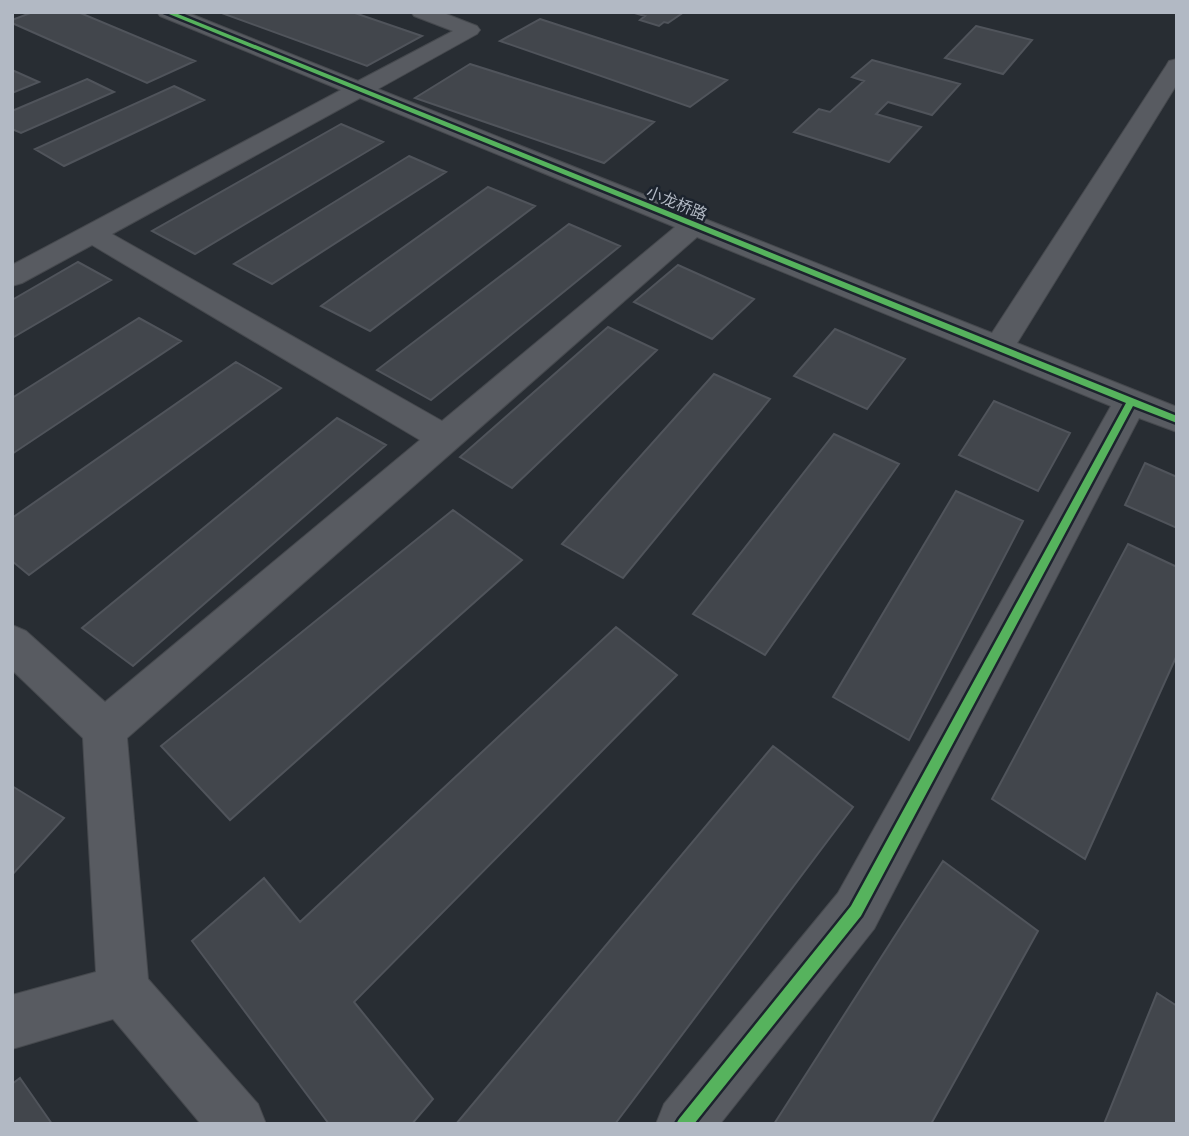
<svg xmlns="http://www.w3.org/2000/svg" width="1189" height="1136" font-family="Quicksand,'Noto Sans SC',sans-serif">
<style>
.building{fill:#42464c;stroke:#50545b;stroke-width:2}
.lines{fill:none;stroke-linecap:round;stroke-linejoin:round}
.minor-casing{stroke:#46494e;stroke-width:2}
.minor{fill:#585b61;fill-rule:evenodd}
.cycleway-casing{stroke:#1c232d;stroke-width:5}
.cycleway{fill:#56b35d;fill-rule:evenodd}
.labels{text-anchor:middle;dominant-baseline:central;stroke-width:5;stroke-linejoin:round;paint-order:stroke}
.far-street-label{font-size:16px;fill:#b2b9c4;stroke:#1c232d}
</style>
<rect width="100%" height="100%" fill="#282d33"/>
<path class="building" d="M33,12h45l117,49 -48,22 -135,-60v-3z
M219,12h133l70,24 -55,30z
M631,12h53l-16,11 -4,-1 -5,4 -19,-6 5,-4z
M540,19l187,61 -37,27 -190,-66z
M976,26l56,14 -29,34 -58,-16z
M872,60l88,24 -28,31 -44,-13 -12,12 45,13 -32,35 -95,-30 25,-23 11,3 34,-31 -12,-4z
M470,64l184,58 -50,41 -189,-65z
M12,70l27,12 -27,11z
M87,79l27,13 -93,41 -9,-4v-18z
M174,86l30,14 -140,66 -29,-17z
M341,124l42,18 -188,112 -43,-23z
M409,156l37,16 -174,112 -38,-20z
M488,187l47,19 -165,125 -49,-25z
M569,224l51,22 -189,154 -54,-30z
M78,262l33,18 -99,58v-38z
M678,265l76,34 -42,40 -78,-37z
M139,318l42,23 -169,113v-56z
M608,327l49,23 -145,138 -52,-31z
M835,329l70,30 -38,50 -73,-33z
M236,362l45,26 -252,187 -17,-14v-43z
M714,374l56,25 -147,179 -61,-34z
M994,401l76,32 -32,58 -79,-36z
M337,418l49,27 -253,221 -51,-38z
M834,434l65,30 -134,191 -72,-41z
M1145,463l32,14v51l-52,-23z
M956,491l67,30 -114,219 -76,-43z
M453,510l69,50 -292,260 -69,-74z
M1128,544l49,23v88l-92,204 -93,-60z
M616,627l61,48 -323,327 79,97 -21,25h-83l-137,-183 72,-63 36,44z
M773,746l80,61 -238,317h-159z
M12,786l52,32 -52,57z
M943,861l95,70 -107,193h-157z
M1157,993l20,13v118h-73z
M20,1078l32,46h-40v-40z"/>
<g class="lines">
<defs>
<path id="minor" d="M157,12h29l172,69 95,-50 -39,-15 -3,-4h30l36,14 3,4 -3,4 -99,55 614,244 174,-267 3,-5 8,-2v25l-160,259 160,64v25l-38,-14 -265,511 -154,195h-64l8,-20 174,-211 273,-487 -414,-169 -570,501 21,241 110,125 8,20h-65l-88,-105 -101,30v-54l84,-23 -13,-234 -71,-68v-45l14,6 79,71 315,-262 -328,-195 -70,38 -10,3v-21l329,-175 -181,-74zM360,98l315,129 -233,194 -330,-187z"/>
</defs>
<use href="#minor" class="minor-casing"/>
<use href="#minor" class="minor"/>
<defs>
<path id="cycleway" d="M164,12h9l1004,404v7l-44,-17 -272,510 -167,208h-18l3,-5 172,-213 275,-503z"/>
</defs>
<use href="#cycleway" class="cycleway-casing"/>
<use href="#cycleway" class="cycleway"/>
</g>
<g class="labels">
<g class="far-street-label">
<text transform="translate(677 203) rotate(22)">小龙桥路</text>
</g>
</g>
<rect width="1189" height="1136" fill="none" stroke="#b2b9c4" stroke-width="28"/>
</svg>
